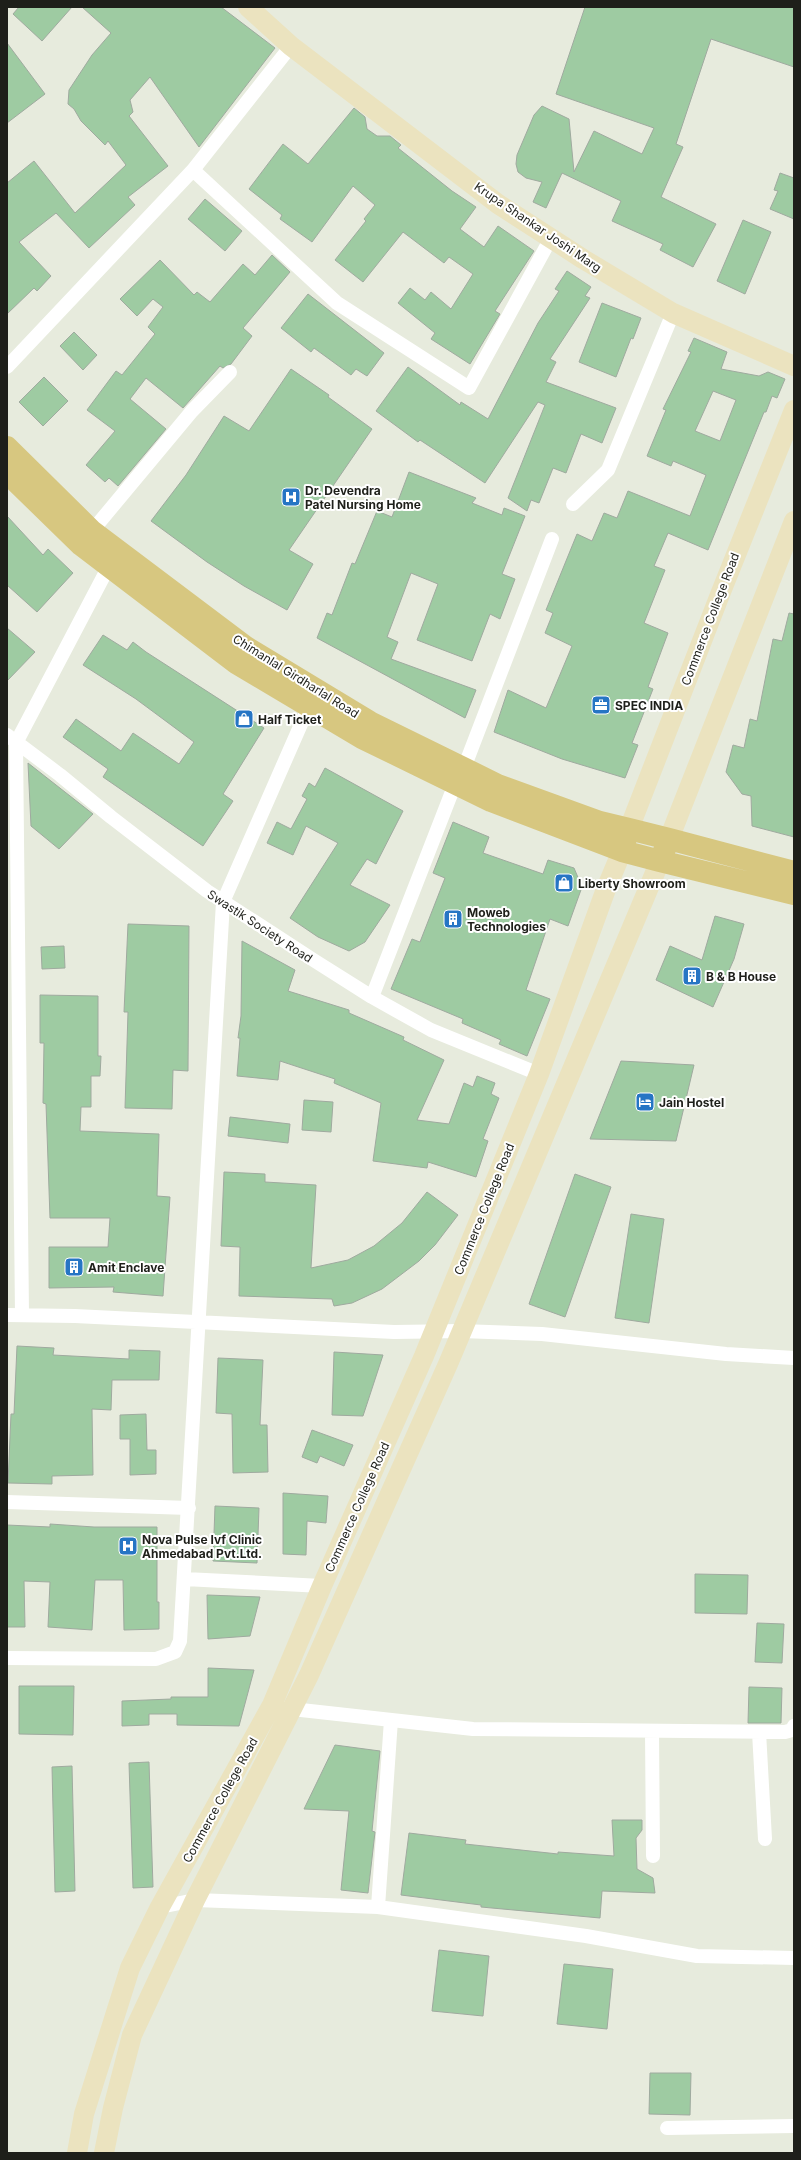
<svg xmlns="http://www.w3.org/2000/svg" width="801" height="2160" font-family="Inter,sans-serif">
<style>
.building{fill:#9ecba2;stroke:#9faa9f;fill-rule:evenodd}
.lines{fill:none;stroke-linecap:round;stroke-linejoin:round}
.street{stroke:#fff;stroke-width:14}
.secondary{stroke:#ebe3bf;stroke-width:20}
.primary{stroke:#d7c780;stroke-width:22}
.labels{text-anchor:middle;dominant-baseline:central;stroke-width:4;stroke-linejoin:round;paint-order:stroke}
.street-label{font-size:12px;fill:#1e1f1a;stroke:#fff}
.poi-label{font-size:12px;font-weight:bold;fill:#1e1f1a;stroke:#fff;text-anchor:start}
</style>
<rect width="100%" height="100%" fill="#e7ebdd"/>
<path class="building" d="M19,7h53l-30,34 -29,-27z
M82,7h139l54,41 -76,99 -49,-70 -20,23 3,12 -4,4 39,50 -40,31 7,8 -46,43 -33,-35 -37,29 32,34 -14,15 -3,-3 -27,26v-131l27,-22 41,52 51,-48 -18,-24 -3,4 -24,-24 -7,-12 -6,-5 1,-14 23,-35 19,-22z
M585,7h209v60l-83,-28 -35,105 7,3 -22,50 55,27 -23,43 -33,-17 3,-6 -51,-23 9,-20 -59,-28 -16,35 -13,-6 9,-20 -16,-4 -8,-6 -2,-8 1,-9 17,-40 8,-9 27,13 5,53 20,-41 48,23 12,-26 -98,-34z
M7,43l38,51 -38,29z
M354,108l11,9 2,12 10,7h13l11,9 -3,3 54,43 24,16 -16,22 24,18 14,-21 36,25 -39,60 5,3 -30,50 -39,-25 4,-6 -37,-30 12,-15 15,12 6,-8 20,17 22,-35 -24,-17 -5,6 -41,-31 -40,50 -28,-22 31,-39 -2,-2 11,-14 -22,-19 -41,56 -32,-23 2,-4 -33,-26 34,-45 25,20z
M780,173l14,5v41l-24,-10 8,-18 -4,-1z
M205,199l37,32 -17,20 -37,-32z
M743,220l28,12 -26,62 -28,-13z
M272,255l18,17 -47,56 9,8 -21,28 -8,4 -3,-2 -37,42 -37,-30 -16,21 36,30 -48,57 -9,-8 -4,4 -19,-17 29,-34 -28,-21 29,-39 6,4 33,-41 -7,-7 15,-20 -10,-8 -16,17 -17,-17 40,-39 34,35 3,-3 13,10 33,-38 12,11z
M567,271l24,16 -6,9 5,2 -40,61 6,3 -10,20 70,26 -14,35 -21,-9 -15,39 -13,-5 -14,35 -8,-3 -4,11 -19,-13 37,-93 -7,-3 -53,81 -65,-43 -2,2 -42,-31 32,-44 52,38 1,-3 27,17 50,-96 21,-32 -4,-2z
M308,294l76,59 -17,23 -11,-7 -5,6 -37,-27 -3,4 -30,-24z
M602,303l39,15 -8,21 -2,-1 -15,39 -37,-15z
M74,332l23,23 -14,15 -23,-24z
M694,338l33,14 -6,17 38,7 9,-4 17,7 -8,19 -5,-2 -6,16h-2l-56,138 -40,-17 -14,33 11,4 -21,53 24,10 -20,54 5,2 -21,54 6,2 -13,33 -63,-19 -68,-27 14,-42 38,18 26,-62 -27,-13 8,-20 -7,-3 31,-76 15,7 12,-28 13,5 11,-27 62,25 16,-41 -33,-14 -2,5 -24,-10 19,-46 -3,-1 28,-57 -3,-1zM713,391l23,9 -16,41 -25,-10z
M291,369l38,26 -1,2 44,32 -83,121 24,14 -26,46 -43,-24 -37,-24 -56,-41 35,-46 38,-59 25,15z
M44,377l24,24 -25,25 -24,-24z
M409,472l67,26 -4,5 30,12 2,-7 21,8 -23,58 13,5 -15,40 -10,-5 -18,47 -55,-21 21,-56 -27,-11 -24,64 11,5 -7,17 85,31 -11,28 -148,-80 10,-25 5,2 20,-52 3,1 22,-53 15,6z
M7,516l36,39 5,-6 25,24 -36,39 -30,-27z
M789,613l5,1v223l-42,-11 -1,-30 -9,-2 -16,-22 7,-27 11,3 6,-29 7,2 16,-82 9,2z
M7,628l28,24 -28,29z
M103,635l24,15 6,-8 13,10 118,76 -41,66 10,7 -30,45 -100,-69 5,-8 -45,-32 13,-18 45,32 12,-18 46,31 15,-22 -58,-43 -53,-34z
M28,763l65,51 -34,35 -28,-23z
M325,768l78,43 -27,53 -9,-5 -17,26 40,20 -25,37 -16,9 -31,-14 -28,-19 48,-75 -32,-17 -13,29 -26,-12 10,-21 14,7 16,-30 -5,-3 7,-13 6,4z
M453,822l36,15 -6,16 60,21 5,-14 26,8 8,19 -14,39 -18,-7 -24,71 24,9 -23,57 -28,-12 2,-4 -39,-17 1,-4 -72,-30 21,-50 8,3 25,-64 -12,-5z
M715,916l29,8 -10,35 -21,48 -57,-27 14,-34 32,14z
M128,924l61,2 -1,145 -15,-1 -1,39 -47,-1 3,-96h-4z
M242,941l53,29 -7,21 61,19v3l55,24 -1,3 41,20 -27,60 32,4 15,-41 9,4 4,-11 18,7 -4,11 8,4 -16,41 5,2 -12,36 -48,-15 -1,6 -54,-7 8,-58 -47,-20 1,-4 -55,-18 -2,19 -41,-4 3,-38h-2l3,-22z
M64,946l1,22 -23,1 -1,-22z
M40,995l58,1v60h3l-1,20h-9v31h-10l-1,24 79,3 -2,62 13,1 -7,99 -50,-4 1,-5 -65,1v-41h59l2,-29h-60l-4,-114 -3,-1 1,-60h-4z
M621,1061l73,4 -18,76 -86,-2z
M304,1100l29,2 -2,30 -29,-2z
M230,1117l60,7 -2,19 -60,-7z
M224,1172l41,2v8l51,3 -5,83 37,-8 26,-14 28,-23 25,-31 31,23 -23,30 -16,16 -37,28 -30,14 -18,3 -2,-7 -93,-3 1,-49 -19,-1z
M575,1174l36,13 -46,130 -36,-13z
M631,1214l33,5 -15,104 -34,-5z
M17,1346l37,2 -1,7 76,4v-9l31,1 -1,29h-47l-1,30 -19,-1 1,66 -41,1v8l-44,-1 3,-69h3z
M334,1352l49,3 -20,61 -31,-1z
M218,1358l45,2 -3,65h7l1,47 -35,1 -1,-59 -16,-1z
M146,1414l1,36h9v24l-26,1v-36h-10v-24z
M312,1430l41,15 -9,21 -24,-10 -3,7 -15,-6z
M283,1493l45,3 -2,27 -19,-2 -1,34 -23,-1z
M215,1506l44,2 -2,55 -44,-2z
M50,1524l44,3h63v75h2v27l-35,1 -1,-50h-28l-3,50 -44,-3 2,-45 -26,-1 1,46h-18v-102l43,2z
M695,1574l53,1 -1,39 -52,-1z
M207,1595l53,2 -10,39 -42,3z
M757,1623l27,1 -2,39 -27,-1z
M208,1668l46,2 -15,56 -62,-1v-11h-28v11l-27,1v-25l49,-2v-2h37z
M19,1686h55l-1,49 -54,-1z
M749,1687l33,1 -1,35h-33z
M335,1745l45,6 -8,80 3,1 -7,61 -27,-3 8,-79 -45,-2z
M149,1762l4,125 -20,1 -4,-125z
M72,1766l3,125 -20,1 -3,-125z
M612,1820h30v10l-6,8 1,31 16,9 2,15 -53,-2 -2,27 -119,-11v-2l-80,-10 8,-62 57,7 -1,4 93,10v-2l56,4z
M439,1950l50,6 -6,60 -51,-5z
M564,1964l49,5 -6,60 -50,-5z
M650,2073h41l-1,42 -41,-1z"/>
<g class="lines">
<path class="street" d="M193,170l144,133 132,85 82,-150
M7,367l186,-197 98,-124
M573,504l35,-34 65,-157
M92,531l100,-120 38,-39
M7,735l53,40 51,42 96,74 108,70 57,36 59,33 108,44
M464,768l88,-229
M372,997l83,-213
M7,1315l68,1 319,16 67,-1 81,3 184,20 68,4
M22,1315l-6,-572 93,-177
M7,1502l182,6
M185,1579l137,7
M7,1658l149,1 19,-7 5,-11 43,-739 86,-196
M283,1708l190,21 312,3 7,-2 2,-4
M652,1731l1,125
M759,1732l6,107
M160,1907l35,-7 183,7 208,29 111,20 97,2
M378,1907l13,-187
M667,2128l127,-2"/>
<path class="secondary" d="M248,7l43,39 207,158 85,55 90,54 121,53
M629,829l92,-237 73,-182
M669,839l125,-318
M77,2153l7,-39 46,-146 30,-61 112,-202 50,-119 102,-230 115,-282 67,-185 16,-38
M104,2153l9,-45 19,-73 63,-135 114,-225 139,-311 212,-503"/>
<path class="primary" d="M7,447l85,84 154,116 124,75 128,63 102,37 29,7
M7,473l74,72 155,118 126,75 129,63 131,50 38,10 9,-22 -40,-10 -7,22
M669,839l125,33
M660,861l134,33"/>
</g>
<defs>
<symbol id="hospital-square" viewBox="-11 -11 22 22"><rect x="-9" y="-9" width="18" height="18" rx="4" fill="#2675c4" stroke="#fff"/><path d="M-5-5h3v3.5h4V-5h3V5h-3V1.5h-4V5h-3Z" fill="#fff"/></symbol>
<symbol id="office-square" viewBox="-11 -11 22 22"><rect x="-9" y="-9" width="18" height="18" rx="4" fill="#2675c4" stroke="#fff"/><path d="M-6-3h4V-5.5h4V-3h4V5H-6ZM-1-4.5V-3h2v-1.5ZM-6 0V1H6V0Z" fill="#fff"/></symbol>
<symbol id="shop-square" viewBox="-11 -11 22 22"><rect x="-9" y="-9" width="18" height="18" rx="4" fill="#2675c4" stroke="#fff"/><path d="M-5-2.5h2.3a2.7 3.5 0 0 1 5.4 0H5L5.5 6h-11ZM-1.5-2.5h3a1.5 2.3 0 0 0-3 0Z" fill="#fff"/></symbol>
<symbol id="building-square" viewBox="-11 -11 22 22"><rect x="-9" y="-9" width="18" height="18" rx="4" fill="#2675c4" stroke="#fff"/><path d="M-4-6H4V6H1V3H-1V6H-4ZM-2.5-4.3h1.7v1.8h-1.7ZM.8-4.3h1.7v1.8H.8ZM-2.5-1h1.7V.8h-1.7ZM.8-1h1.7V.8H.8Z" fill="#fff"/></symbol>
<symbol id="hotel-square" viewBox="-11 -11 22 22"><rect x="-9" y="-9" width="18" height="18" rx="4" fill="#2675c4" stroke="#fff"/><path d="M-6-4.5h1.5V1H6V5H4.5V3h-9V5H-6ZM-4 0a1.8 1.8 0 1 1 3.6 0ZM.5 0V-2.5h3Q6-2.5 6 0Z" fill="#fff"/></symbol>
</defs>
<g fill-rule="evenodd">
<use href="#hospital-square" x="280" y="486" width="22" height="22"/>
<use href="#office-square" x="590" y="694" width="22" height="22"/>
<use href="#shop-square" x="233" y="708" width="22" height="22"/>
<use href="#shop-square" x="553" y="872" width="22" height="22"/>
<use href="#building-square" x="442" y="908" width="22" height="22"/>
<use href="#building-square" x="681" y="965" width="22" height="22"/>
<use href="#hotel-square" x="634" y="1091" width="22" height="22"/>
<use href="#building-square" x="63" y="1256" width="22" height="22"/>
<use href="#hospital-square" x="117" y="1535" width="22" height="22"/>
</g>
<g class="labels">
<g class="street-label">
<text transform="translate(538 227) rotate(34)">Krupa Shankar Joshi Marg</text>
<text transform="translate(710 619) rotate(-69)">Commerce College Road</text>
<text transform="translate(296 676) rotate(32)">Chimanlal Girdharlal Road</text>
<text transform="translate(260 926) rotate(33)">Swastik Society Road</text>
<text transform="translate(484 1209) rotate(-68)">Commerce College Road</text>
<text transform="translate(357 1507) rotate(-66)">Commerce College Road</text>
<text transform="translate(220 1800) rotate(-61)">Commerce College Road</text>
</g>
<g class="poi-label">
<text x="305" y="490">Dr. Devendra<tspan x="305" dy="14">Patel Nursing Home</tspan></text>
<text x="615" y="705">SPEC INDIA</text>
<text x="258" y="719">Half Ticket</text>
<text x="578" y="883">Liberty Showroom</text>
<text x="467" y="912">Moweb<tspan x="467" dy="14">Technologies</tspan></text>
<text x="706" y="976">B &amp; B House</text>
<text x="659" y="1102">Jain Hostel</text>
<text x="88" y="1267">Amit Enclave</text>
<text x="142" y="1539">Nova Pulse Ivf Clinic<tspan x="142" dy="14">Ahmedabad Pvt.Ltd.</tspan></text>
</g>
</g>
<rect width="801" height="2160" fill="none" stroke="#1e1f1a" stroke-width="16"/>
</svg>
